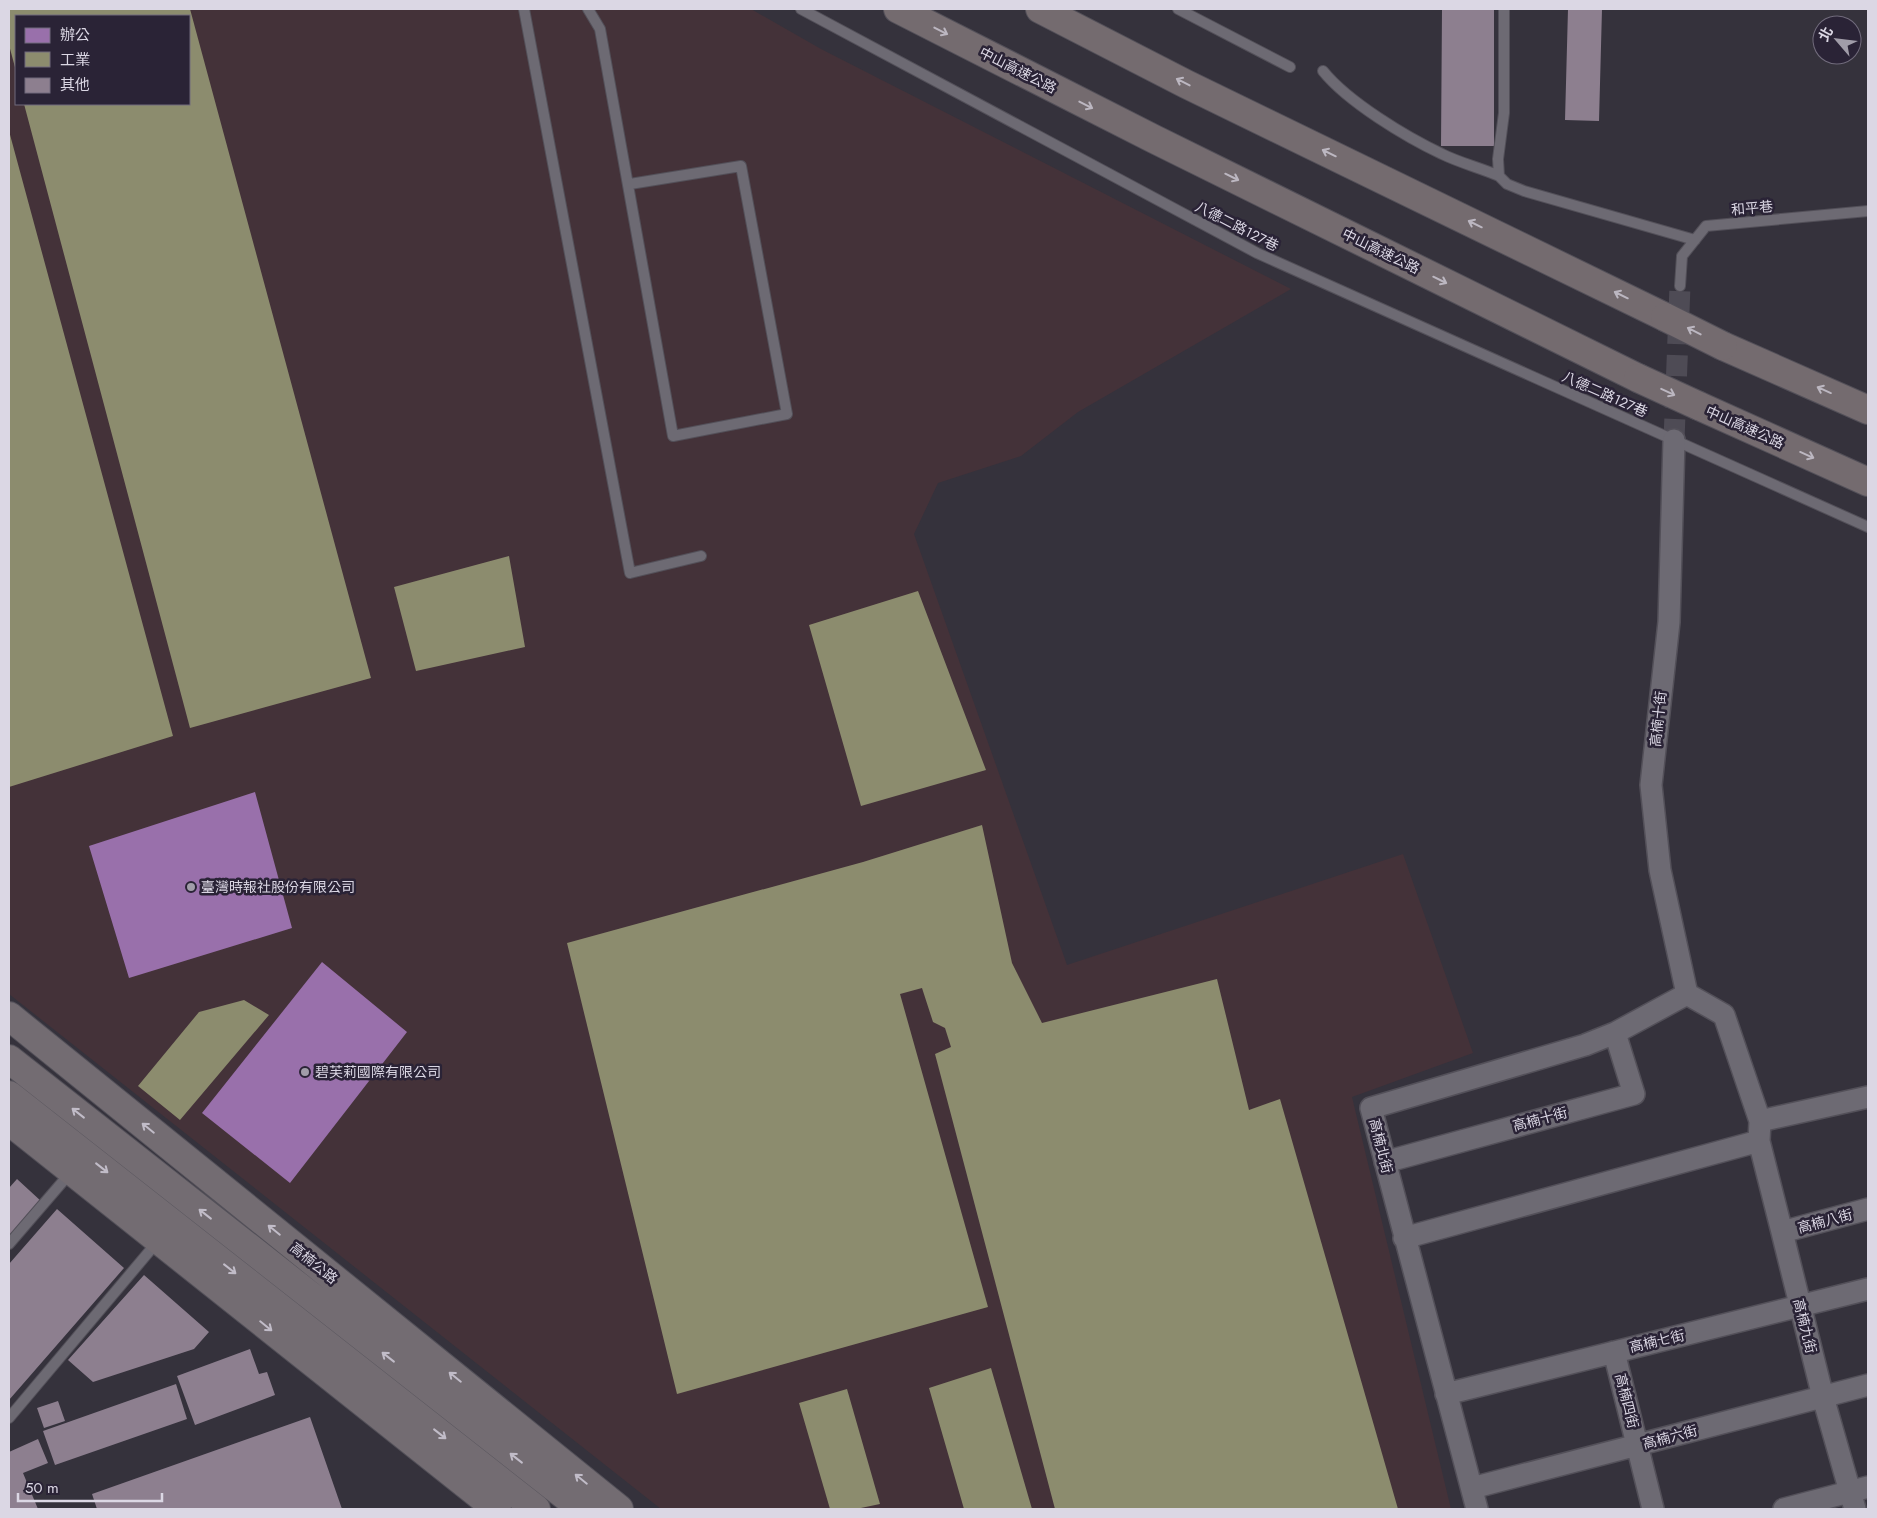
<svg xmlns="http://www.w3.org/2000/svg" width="1877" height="1518" font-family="Jost,'Noto Sans TC',sans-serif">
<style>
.industrial{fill:#443239;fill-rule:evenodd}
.offices{fill:#9970ab}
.industry{fill:#8c8c6e}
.building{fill:#8d7f8f}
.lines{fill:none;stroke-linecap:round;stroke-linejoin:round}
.minor-tunnel{stroke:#4e4b55;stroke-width:21;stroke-dasharray:21 11;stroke-linecap:butt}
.service-casing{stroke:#535059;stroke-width:12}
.minor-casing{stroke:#535059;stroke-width:24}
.primary-casing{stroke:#535059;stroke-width:30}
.motorway-casing{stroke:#535059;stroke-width:30}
.service{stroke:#6d6a73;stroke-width:10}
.minor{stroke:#6d6a73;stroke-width:21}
.primary{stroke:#736c72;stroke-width:28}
.motorway{stroke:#746b6f;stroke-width:28}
.motorway-bridge-casing{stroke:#535059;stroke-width:30;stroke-linecap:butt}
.motorway-bridge{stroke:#746b6f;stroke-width:28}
.oneway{stroke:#bcb7c1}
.oneway2{stroke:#c1bcc8}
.poi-dot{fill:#a19da9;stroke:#2a2336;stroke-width:2}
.labels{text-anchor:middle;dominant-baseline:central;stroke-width:5;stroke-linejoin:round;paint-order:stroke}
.street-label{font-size:14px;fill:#dbd7e4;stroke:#2a2336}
.poi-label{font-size:14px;fill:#dbd7e4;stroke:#2a2336;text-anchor:start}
</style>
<rect width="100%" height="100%" fill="#35323c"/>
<path class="industrial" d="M9,9h742l70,40 470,240 -213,123 -57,44 -83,27 -24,51 153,431 336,-111 70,199 -121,44 99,412h-790l-652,-515zM16,16h173v88h-173z"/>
<path class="offices" d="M255,792l37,136 -163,50 -40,-132z
M322,962l85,70 -117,151 -88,-70z"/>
<path class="industry" d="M9,9h181l181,669 -181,50 -166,-624h165v-88h-173v55l-7,-26z
M9,131l164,605 -164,51z
M509,556l16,91 -109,24 -22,-84z
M918,591l68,179 -125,36 -52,-181z
M982,825l30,138 30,60 175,-44 32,131 31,-11 118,410h-343l-120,-455 16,-7 -6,-19 -12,-6 -11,-34 -22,6 88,313 -311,87 -110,-451 296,-81z
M244,1000l25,15 -89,105 -42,-34 61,-74z
M991,1368l41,141h-68l-35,-121z
M847,1389l33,115 -24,5h-26l-31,-106z"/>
<path class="building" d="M1442,9h52v137h-53z
M1568,9h34l-3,112 -34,-1z
M17,1179l25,23 -33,37v-51z
M57,1209l67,59 -115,132v-136z
M144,1275l65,57 -15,17 -101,33 -25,-22z
M250,1349l9,25 8,-2 8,23 -80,30 -18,-49z
M176,1384l11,35 -132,46 -12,-34z
M58,1401l7,20 -21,7 -7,-20z
M310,1417l32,92h-245l-5,-15z
M38,1439l10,24 -25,10 15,36h-29v-57z"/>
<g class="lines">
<path class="minor-tunnel" d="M1674,440l6,-154"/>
<defs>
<path id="service" d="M524,9l106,564 71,-17
M588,9l12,20 73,407 114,-22 -46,-248 -111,18
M801,9l456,244 611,274
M1178,9l112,58
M1504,9v104l-6,46 1,17 8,8 17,7 171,49
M1323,71c25,31 83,66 119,83 18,9 39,14 57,22
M1680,286l2,-30 24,-30 162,-15
M9,1244l62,-72
M9,1418l149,-177"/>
<path id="minor" d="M1674,440l-5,182 -18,163 9,85 27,124
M1687,994l37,21 36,106 -1,20 23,91 41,165 32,112
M1760,1121l108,-24
M1385,1162l249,-68 -19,-61
M1782,1232l86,-23
M1404,1238l355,-97
M1614,1352l39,157
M1446,1394l422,-105
M1472,1488l396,-103
M1477,1509l-106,-401 214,-63 30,-12 72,-39
M1784,1509l84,-22"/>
<path id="primary" d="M9,1016l610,493
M9,1059l573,450
M9,1095l527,414
M9,1121l488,388"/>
<path id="motorway" d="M898,9l256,130 484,239
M1040,9l146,75 479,233
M1723,346l145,64
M1699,406l169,76"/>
</defs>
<use href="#service" class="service-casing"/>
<use href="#minor" class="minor-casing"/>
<use href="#primary" class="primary-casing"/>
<use href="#motorway" class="motorway-casing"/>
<use href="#service" class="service"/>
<use href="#minor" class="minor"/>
<use href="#primary" class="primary"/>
<use href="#motorway" class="motorway"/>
<defs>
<path id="motorway-bridge" d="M1665,317l58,29
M1638,378l61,28"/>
</defs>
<use href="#motorway-bridge" class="motorway-bridge-casing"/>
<use href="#motorway-bridge" class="motorway-bridge"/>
</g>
<defs><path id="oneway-shaft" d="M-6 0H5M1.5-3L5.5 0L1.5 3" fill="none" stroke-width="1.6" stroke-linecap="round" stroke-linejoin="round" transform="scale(1.25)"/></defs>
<g class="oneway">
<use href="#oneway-shaft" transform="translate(941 31) rotate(27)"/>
<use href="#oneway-shaft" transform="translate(1183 82) rotate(-153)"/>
<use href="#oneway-shaft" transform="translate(1086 105) rotate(27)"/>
<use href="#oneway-shaft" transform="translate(1329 153) rotate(-154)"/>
<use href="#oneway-shaft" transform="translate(1232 177) rotate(26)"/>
<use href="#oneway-shaft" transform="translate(1475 224) rotate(-154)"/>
<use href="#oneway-shaft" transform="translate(1440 280) rotate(26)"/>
<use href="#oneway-shaft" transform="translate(1621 295) rotate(-154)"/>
<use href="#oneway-shaft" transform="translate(1694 331) rotate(-153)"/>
<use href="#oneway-shaft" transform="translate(1824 390) rotate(-156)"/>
<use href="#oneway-shaft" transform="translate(1668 392) rotate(25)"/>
<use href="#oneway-shaft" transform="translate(1807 455) rotate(24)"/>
</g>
<g class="oneway2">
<use href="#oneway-shaft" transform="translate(78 1113) rotate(-142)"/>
<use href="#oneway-shaft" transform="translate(148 1128) rotate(-141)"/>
<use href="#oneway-shaft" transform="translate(102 1168) rotate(38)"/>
<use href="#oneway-shaft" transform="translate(205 1214) rotate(-142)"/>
<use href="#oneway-shaft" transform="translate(274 1230) rotate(-141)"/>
<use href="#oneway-shaft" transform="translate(230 1269) rotate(38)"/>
<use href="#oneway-shaft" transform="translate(266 1326) rotate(39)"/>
<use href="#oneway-shaft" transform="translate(388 1357) rotate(-142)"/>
<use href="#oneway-shaft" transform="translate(455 1377) rotate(-141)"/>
<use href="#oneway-shaft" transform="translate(440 1434) rotate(38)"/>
<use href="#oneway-shaft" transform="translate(516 1458) rotate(-142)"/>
<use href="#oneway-shaft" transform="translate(581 1479) rotate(-141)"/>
</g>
<g class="poi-dot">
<circle cx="191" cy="887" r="5"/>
<circle cx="305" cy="1072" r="5"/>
</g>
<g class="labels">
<g class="street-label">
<text transform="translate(1018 70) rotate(27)">中山高速公路</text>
<text transform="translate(1752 208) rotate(-5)">和平巷</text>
<text transform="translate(1237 226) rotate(27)">八德二路127巷</text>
<text transform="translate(1381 251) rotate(26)">中山高速公路</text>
<text transform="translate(1605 394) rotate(24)">八德二路127巷</text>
<text transform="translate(1745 427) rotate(24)">中山高速公路</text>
<text transform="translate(1658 719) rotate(-84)">高楠十街</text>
<text transform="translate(1540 1119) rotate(-15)">高楠十街</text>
<text transform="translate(1381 1146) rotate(76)">高楠北街</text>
<text transform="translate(1825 1221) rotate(-15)">高楠八街</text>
<text transform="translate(314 1263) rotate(39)">高楠公路</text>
<text transform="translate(1805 1326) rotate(76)">高楠九街</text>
<text transform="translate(1657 1341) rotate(-13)">高楠七街</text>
<text transform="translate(1627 1401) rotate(76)">高楠四街</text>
<text transform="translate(1670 1437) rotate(-15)">高楠六街</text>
</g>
<g class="poi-label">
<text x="201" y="887">臺灣時報社股份有限公司</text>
<text x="315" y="1072">碧芙莉國際有限公司</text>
</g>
</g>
<rect width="1877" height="1518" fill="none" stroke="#dbd7e4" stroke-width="20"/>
<rect x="15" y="15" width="175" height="90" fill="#2a2336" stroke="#716b7c"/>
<rect x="25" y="28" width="25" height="15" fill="#9970ab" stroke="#716b7c"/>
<text x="60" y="40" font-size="15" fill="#dbd7e4">辦公</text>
<rect x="25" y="52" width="25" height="15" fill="#8c8c6e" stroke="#716b7c"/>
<text x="60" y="65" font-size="15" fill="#dbd7e4">工業</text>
<rect x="25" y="78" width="25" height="15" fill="#8d7f8f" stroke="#716b7c"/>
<text x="60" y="90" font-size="15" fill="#dbd7e4">其他</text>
<g transform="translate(1837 40) rotate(298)"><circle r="24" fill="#2a2336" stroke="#716b7c"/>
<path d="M0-4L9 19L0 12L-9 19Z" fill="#a19da9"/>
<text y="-8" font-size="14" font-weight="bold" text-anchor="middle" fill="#dbd7e4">北</text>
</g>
<path d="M18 1493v8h144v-8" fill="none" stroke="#dbd7e4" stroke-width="2.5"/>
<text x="25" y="1493" font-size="15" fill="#dbd7e4" stroke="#2a2336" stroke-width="4" paint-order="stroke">50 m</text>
</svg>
